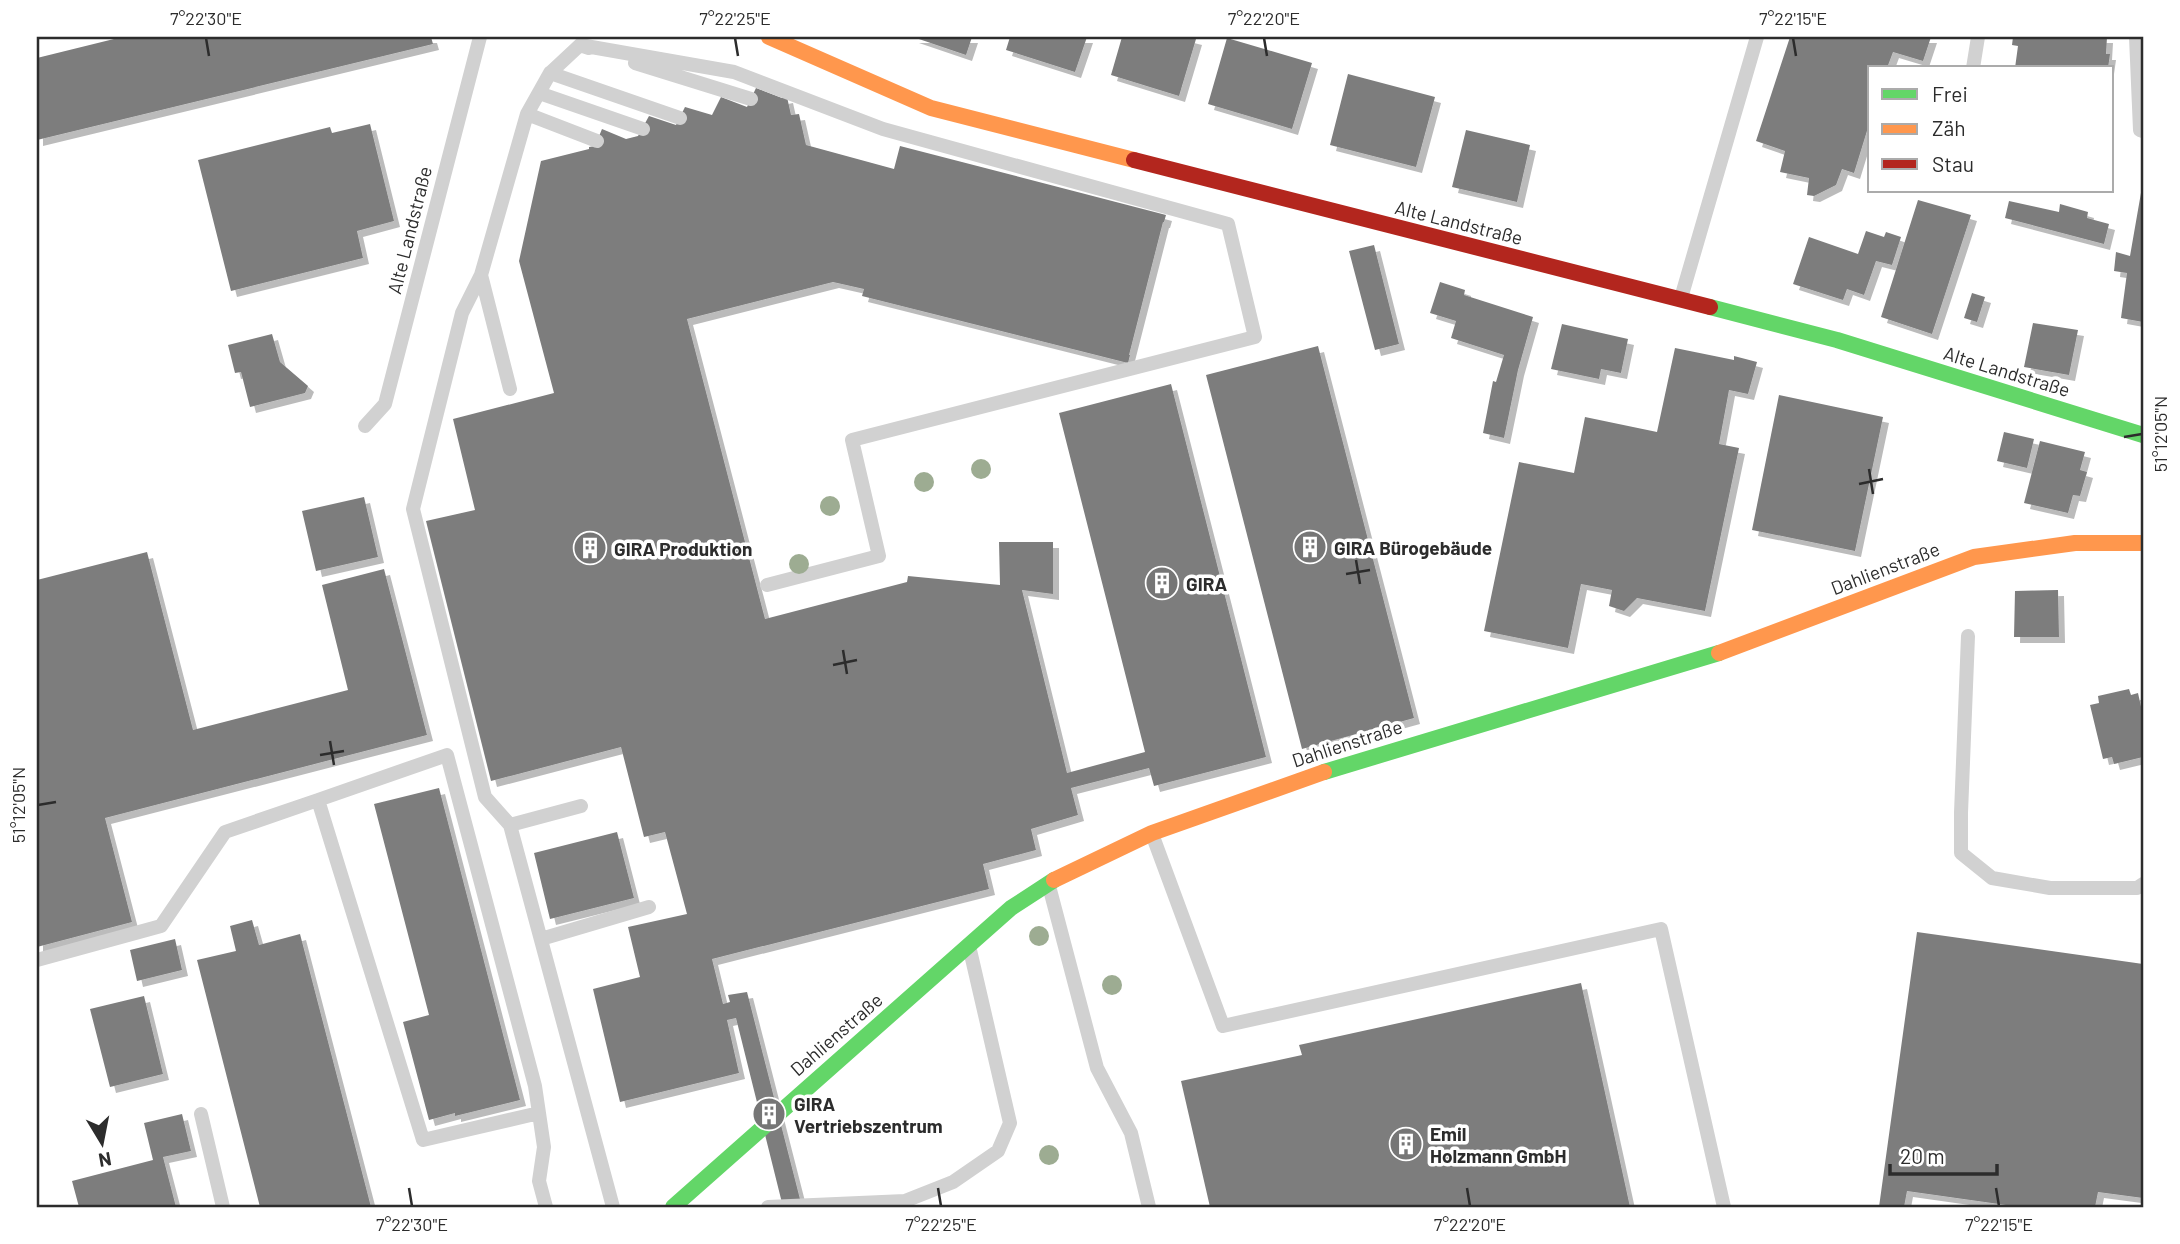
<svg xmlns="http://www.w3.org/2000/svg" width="2180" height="1244" font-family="Barlow,sans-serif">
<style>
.building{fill:#7d7d7d;filter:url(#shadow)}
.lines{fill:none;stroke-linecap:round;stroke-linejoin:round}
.lane{stroke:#d1d1d1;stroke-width:14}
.fast{stroke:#63d668;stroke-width:16}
.slow{stroke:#ff974d;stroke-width:16}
.jam{stroke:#b3261e;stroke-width:16}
.tree{fill:#9dac92}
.ticks{fill:none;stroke:#2c2c2c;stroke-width:2.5}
.labels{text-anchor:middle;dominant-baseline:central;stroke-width:7;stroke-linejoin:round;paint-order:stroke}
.street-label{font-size:19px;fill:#2c2c2c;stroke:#fff}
.poi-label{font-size:19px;font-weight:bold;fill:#2c2c2c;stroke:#fff;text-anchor:start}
.neatline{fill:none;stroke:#2c2c2c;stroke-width:2.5}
.ticks-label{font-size:18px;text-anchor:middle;fill:#2c2c2c}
</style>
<defs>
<filter id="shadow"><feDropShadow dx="6" dy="6" stdDeviation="0" flood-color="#0004"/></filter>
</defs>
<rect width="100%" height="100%" fill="#fff"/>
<path class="building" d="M122,37h309l2,7 -396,96v-82z
M913,37h59l-6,18z
M1010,37h77l-12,35 -69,-22z
M1122,37h66l8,2 -17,57 -68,-21z
M1790,37h141l-8,24 -30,-9 -6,16h-17v53l-16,52 -12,-4 -6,16 -22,11 -7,-1 2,-17 -29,-6 5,-21 -29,-10z
M2013,37h94l-1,17h4l-2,14h-93l3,-22 -6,-1z
M1227,38l85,25 -20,66 -84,-25z
M1348,74l87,23 -19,70 -86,-22z
M756,88l26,10 5,-1 4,18 8,-1 7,31 88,24 6,-23 266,69 -2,7h-1l-34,133h1l-2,8 -266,-67 2,-7 -31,-7 -146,37 78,300 142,-37 1,-6 92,9 -1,-43h54v52l-31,-4 45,183 78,-21 -86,-339 112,-29 95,373 -112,29 -5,-18 -78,20 7,27 -47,14 5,21 -53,14 6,25 -277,70 11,45 7,-2 -2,-7 19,-3 55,215h-19l-47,-189 -9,2 12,53 -119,29 -27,-113 47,-12 -12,-50 59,-13 -22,-82 -21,5 -23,-90 -130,34 -65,-260 49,-11 -22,-91 101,-26 -35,-132 22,-100 48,-12v-2l6,-1 7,-17 24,10 12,-3 11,-20 27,9 9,-18 27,8 9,-18 26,10z
M370,124l24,97 -37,10 6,27 -132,33 -33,-131 132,-33 2,6z
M1466,130l64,15 -13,57 -65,-15z
M2142,187h1v135l-22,-4 6,-45 -13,-2 2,-19 14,4z
M1918,200l53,15 -39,119 -51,-17z
M2009,201l50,11 1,-8 28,8 -1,6 22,6 -5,20 -99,-26z
M1866,231l18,6 2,-5 15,5 -9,28 -16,-4 -12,34 -17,-6 -4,11 -50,-16 16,-47 49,17z
M1374,245l25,99 -24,6 -26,-99z
M1440,282l25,8 -1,5 69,22 -15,53 -14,68 -21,-5 10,-52 3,1 8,-27 -53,-17 5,-17 -26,-8z
M1972,293l13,4 -8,25 -13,-4z
M2033,323l45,7 -9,45 -45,-8z
M1562,324l66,15 -7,34 -20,-4 -2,10 -48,-10z
M272,334l8,28 28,24 -3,7 -55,14 -9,-35 -6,1 -7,-28z
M1318,346l96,372 -112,31 -96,-374z
M1675,348l59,12v-4l23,6 -9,32 -19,-4 -10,54 20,4 -34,163 -68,-13 -13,13 -15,-5 3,-16 -31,-6 -13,64 -84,-17 35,-169 55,11 11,-56 72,15z
M1779,395l104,22 -28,134 -103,-21z
M2004,432l30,7 -7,29 -30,-7z
M2040,441l45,11 -5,18 7,2 -7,24 -7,-1 -5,18 -44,-10z
M364,497l14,60 -62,14 -14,-60z
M147,552l46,178 155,-40 -26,-105 62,-16 43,166 -322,83 27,104 -95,25v-367z
M2058,590l1,47h-45l1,-46z
M2129,689l2,6 7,-2 5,23v41l-29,7 -2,-7 -9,2 -13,-54 9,-2 -1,-7z
M439,788l81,312 -65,16v-3l-26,7 -26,-98 26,-7 -55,-211z
M617,832l17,66 -84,21 -16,-66z
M252,920l7,25 41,-11 71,273h-111l-63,-247 39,-9 -6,-25z
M1917,932l226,32v234l-45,-6 -3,15h-75l-113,-16 -3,16h-25z
M175,939l7,31 -45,11 -7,-31z
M1581,983l49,224h-420l-29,-126 121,-26 -3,-10z
M144,996l19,78 -53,13 -20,-78z
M182,1114l9,37 -28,6 13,50h-97l-7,-26 81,-21 -9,-37z"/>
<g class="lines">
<path class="lane" d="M2136,37l4,93 3,1
M580,45l154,27 149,57 345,95 27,113 -403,103 27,116 -112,29
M635,63l116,36
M1973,68l5,-31
M550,73l30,-28 9,3
M539,93l104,36
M527,114l23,-41 130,45
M481,275l-19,38 -49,196 72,288 25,28 103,382
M1681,298l76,-261
M510,389l-29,-114 46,-161 70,27
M365,426l20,-22 95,-367
M1968,636l-7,177v40l31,25 58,10h87l6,-4
M510,825l71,-19
M1152,834l71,192 438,-97 63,278
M1049,886l48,182 34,65 18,74
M541,939l108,-32
M37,960l124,-34 64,-94 93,-32
M539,1113l-116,27 -105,-340 129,-45 88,331 9,61 -5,34 7,26
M201,1114l22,93
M768,1207l137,-6 48,-19 45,-31 12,-28 -40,-173"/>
<path class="fast" d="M1710,307l127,33 306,95
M1324,772l395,-119
M673,1207l338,-299 43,-28"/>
<path class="slow" d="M769,37l162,71 203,52
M1719,653l255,-96 101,-14h68
M1054,880l98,-47 172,-61"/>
<path class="jam" d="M1134,160l576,147"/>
</g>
<g class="tree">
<circle cx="981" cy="469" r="10"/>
<circle cx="924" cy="482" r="10"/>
<circle cx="830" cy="506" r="10"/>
<circle cx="799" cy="564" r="10"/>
<circle cx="1039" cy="936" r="10"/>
<circle cx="1112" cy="985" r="10"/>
<circle cx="1049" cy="1155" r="10"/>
</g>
<path class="ticks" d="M206,38l3,18M735,38l3,18M1264,38l3,18M1793,38l3,18M2124,437l18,-3M1869,469l4,25M1859,484l24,-5M1356,560l4,24M1346,574l24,-4M843,650l4,24M833,665l24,-5M330,741l4,24M320,755l24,-4M38,805l18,-3M409,1188l3,18M938,1188l3,18M1467,1188l3,18M1996,1188l3,18"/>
<defs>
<symbol id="building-disc" viewBox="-11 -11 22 22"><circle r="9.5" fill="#767676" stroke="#fff"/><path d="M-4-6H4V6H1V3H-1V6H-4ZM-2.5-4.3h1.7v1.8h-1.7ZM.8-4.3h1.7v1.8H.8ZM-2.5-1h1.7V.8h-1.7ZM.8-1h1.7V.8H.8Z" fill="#fff"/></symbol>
</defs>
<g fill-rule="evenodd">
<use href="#building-disc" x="1291" y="528" width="38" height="38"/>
<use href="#building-disc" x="571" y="529" width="38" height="38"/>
<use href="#building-disc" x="1143" y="564" width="38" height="38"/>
<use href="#building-disc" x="750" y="1095" width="38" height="38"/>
<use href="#building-disc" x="1387" y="1125" width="38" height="38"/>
</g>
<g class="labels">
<g class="street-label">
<text transform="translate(1459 222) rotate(14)">Alte Landstraße</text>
<text transform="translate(409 230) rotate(-76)">Alte Landstraße</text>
<text transform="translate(2007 371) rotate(17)">Alte Landstraße</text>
<text transform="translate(1885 568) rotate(-21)">Dahlienstraße</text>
<text transform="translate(1347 743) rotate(-18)">Dahlienstraße</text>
<text transform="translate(836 1034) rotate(-41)">Dahlienstraße</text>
</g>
<g class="poi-label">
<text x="1334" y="547">GIRA Bürogebäude</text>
<text x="614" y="548">GIRA Produktion</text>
<text x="1186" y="583">GIRA</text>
<text x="794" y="1103">GIRA<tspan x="794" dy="22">Vertriebszentrum</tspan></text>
<text x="1430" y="1133">Emil<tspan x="1430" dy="22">Holzmann GmbH</tspan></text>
</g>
</g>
<rect width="2180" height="1244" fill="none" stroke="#ffffff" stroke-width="77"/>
<rect x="1868" y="66" width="245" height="126" fill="#ffffff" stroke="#ababab" stroke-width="2"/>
<rect x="1882" y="89" width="35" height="10" fill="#63d668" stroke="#ababab" stroke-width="2"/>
<text x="1932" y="102" font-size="21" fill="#2c2c2c">Frei</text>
<rect x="1882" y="124" width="35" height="10" fill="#ff974d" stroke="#ababab" stroke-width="2"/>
<text x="1932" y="136" font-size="21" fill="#2c2c2c">Zäh</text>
<rect x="1882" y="159" width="35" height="10" fill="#b3261e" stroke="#ababab" stroke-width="2"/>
<text x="1932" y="172" font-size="21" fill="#2c2c2c">Stau</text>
<g transform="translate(102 1143) rotate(170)" stroke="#ffffff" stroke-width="5" paint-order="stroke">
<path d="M0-5L12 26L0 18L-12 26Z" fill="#2c2c2c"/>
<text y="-10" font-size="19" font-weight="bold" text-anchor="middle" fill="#2c2c2c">N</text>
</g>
<path d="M1890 1164v10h107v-10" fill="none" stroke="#2c2c2c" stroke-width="3.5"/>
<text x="1900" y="1164" font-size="21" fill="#2c2c2c" stroke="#ffffff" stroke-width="5" paint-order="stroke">20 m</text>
<rect x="38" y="38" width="2104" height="1168" class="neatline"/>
<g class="ticks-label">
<text x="206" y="25">7°22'30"E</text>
<text x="735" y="25">7°22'25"E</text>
<text x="1264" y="25">7°22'20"E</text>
<text x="1793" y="25">7°22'15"E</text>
<text transform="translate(2161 434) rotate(-90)" y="6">51°12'05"N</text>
<text transform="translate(19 805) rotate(-90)" y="6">51°12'05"N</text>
<text x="412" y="1231">7°22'30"E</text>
<text x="941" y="1231">7°22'25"E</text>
<text x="1470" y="1231">7°22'20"E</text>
<text x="1999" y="1231">7°22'15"E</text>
</g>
</svg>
